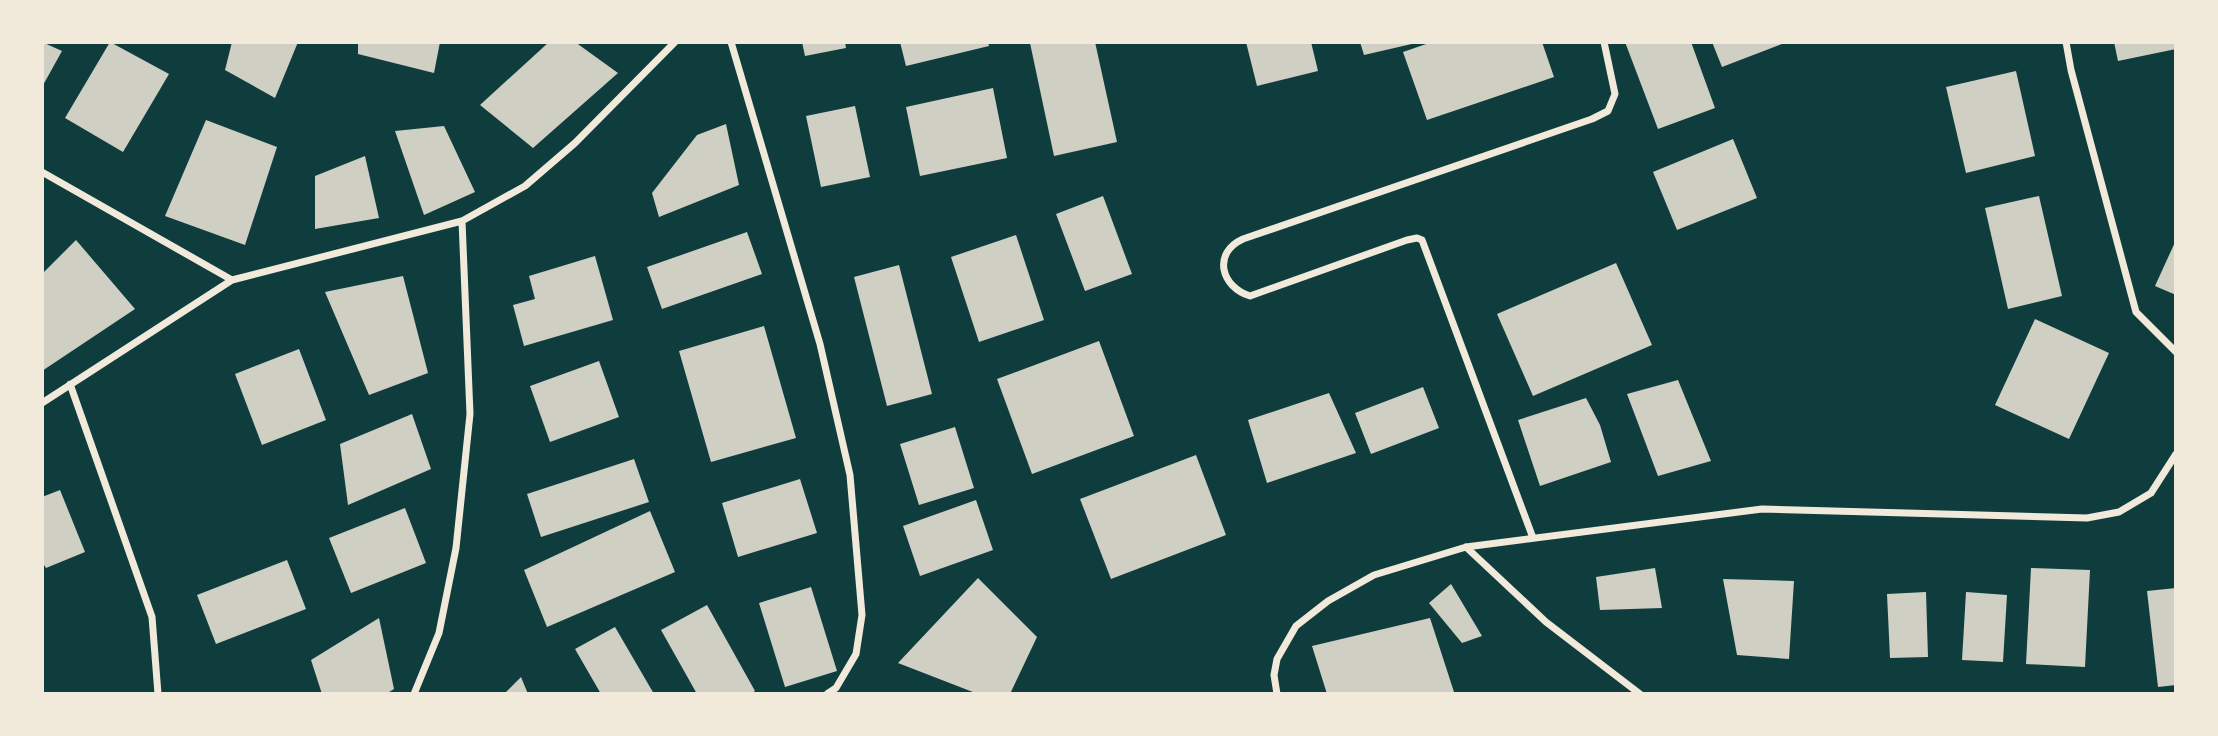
<svg xmlns="http://www.w3.org/2000/svg" width="2218" height="736" font-family="'Varela Round',sans-serif">
<style>
.building{fill:#cfcfc3}
.lines{fill:none;stroke-linecap:round;stroke-linejoin:round}
.minor{stroke:#f1e9da;stroke-width:7}
</style>
<rect width="100%" height="100%" fill="#0f3d3e"/>
<path class="building" d="M42,42l20,9 -20,36z
M110,42l59,32 -46,78 -58,-34z
M232,42h66l-23,56 -50,-28z
M358,42h82l-6,31 -76,-19z
M549,42h26l43,31 -85,75 -53,-43z
M802,42h43l1,6 -41,8z
M900,42h88l1,4 -83,20z
M1036,42h59l22,100 -63,14 -24,-113z
M1246,42h65l7,29 -61,15z
M1360,42h56v1l-52,12z
M1432,42h110l12,35 -127,43 -24,-68z
M1625,42h66l24,66 -57,21z
M1712,42h75l-65,25z
M2114,42h62v7l-58,12z
M2016,71l19,85 -69,17 -20,-86z
M993,88l14,70 -87,18 -14,-69z
M855,106l15,71 -49,10 -15,-71z
M206,120l71,27 -32,98 -80,-29z
M726,124l13,61 -80,32 -7,-24 45,-58z
M444,126l31,66 -51,23 -29,-84z
M1733,139l24,59 -80,32 -24,-58z
M365,156l14,62 -64,11v-53z
M1103,196l29,78 -47,17 -29,-77z
M2039,196l23,100 -54,13 -23,-101z
M747,232l15,42 -100,35 -15,-42z
M1016,235l28,85 -65,22 -28,-85z
M76,240l59,69 -93,62v-97z
M2176,240v55l-21,-9z
M595,256l18,64 -89,26 -11,-41 22,-6 -6,-23z
M1616,263l36,82 -119,51 -36,-82z
M899,265l33,129 -45,12 -33,-129z
M403,276l25,97 -59,22 -44,-103z
M2035,319l74,34 -40,86 -74,-34z
M764,326l32,112 -85,24 -32,-111z
M1099,341l35,95 -102,38 -35,-95z
M299,349l27,71 -64,25 -27,-71z
M599,361l20,56 -69,25 -20,-56z
M1678,380l33,81 -53,15 -31,-82z
M1423,387l16,41 -68,26 -16,-41z
M1329,393l27,60 -89,30 -19,-63z
M1586,398l14,27 11,37 -71,24 -22,-66z
M412,414l19,55 -83,36 -8,-61z
M955,427l19,61 -55,17 -19,-61z
M1196,455l30,80 -115,44 -31,-80z
M634,459l15,43 -108,35 -14,-43z
M800,479l17,54 -79,24 -16,-54z
M60,490l25,62 -39,16 -4,-6v-65z
M976,500l17,50 -73,26 -17,-50z
M405,508l21,55 -75,30 -22,-55z
M650,511l25,61 -128,55 -23,-57z
M287,560l19,49 -90,35 -19,-49z
M1655,568l7,40 -62,2 -4,-33z
M2031,568l59,2 -5,97 -59,-3z
M978,578l59,59 -27,57h-32l-80,-31z
M1723,579l71,2 -5,78 -52,-4z
M1451,584l31,52 -20,7 -33,-40z
M811,587l26,84 -52,16 -26,-84z
M2176,588v97l-18,2 -11,-96z
M1926,592l2,65 -38,1 -3,-64z
M1966,592l41,3 -4,67 -41,-2z
M707,605l48,86 -5,3h-53l-36,-64z
M379,618l15,71 -8,5h-64l-11,-34z
M1430,618l24,74 -13,2h-114l-15,-48z
M615,627l39,67h-53l-26,-45z
M521,677l7,17h-24z"/>
<g class="lines">
<path class="minor" d="M731,42l89,302 30,131 12,140 -6,39 -20,34 -9,6
M2066,42l5,28 65,242 40,40
M42,172l190,108
M70,384l82,233 6,77
M42,403l190,-123 230,-59 63,-35 50,-43 100,-101
M1533,538l-111,-298 -5,-2 -10,2 -157,56c-29,-9 -38,-43 -7,-57l349,-120 16,-8 7,-17 -11,-52
M1466,547l80,75 94,72
M414,694l25,-61 17,-85 14,-134 -8,-193
M1277,694l-3,-19 3,-16 19,-33 32,-25 46,-26 92,-28 296,-38 325,9 32,-6 32,-19 25,-39"/>
</g>
<rect width="2218" height="736" fill="none" stroke="#f1e9da" stroke-width="88"/>
</svg>
